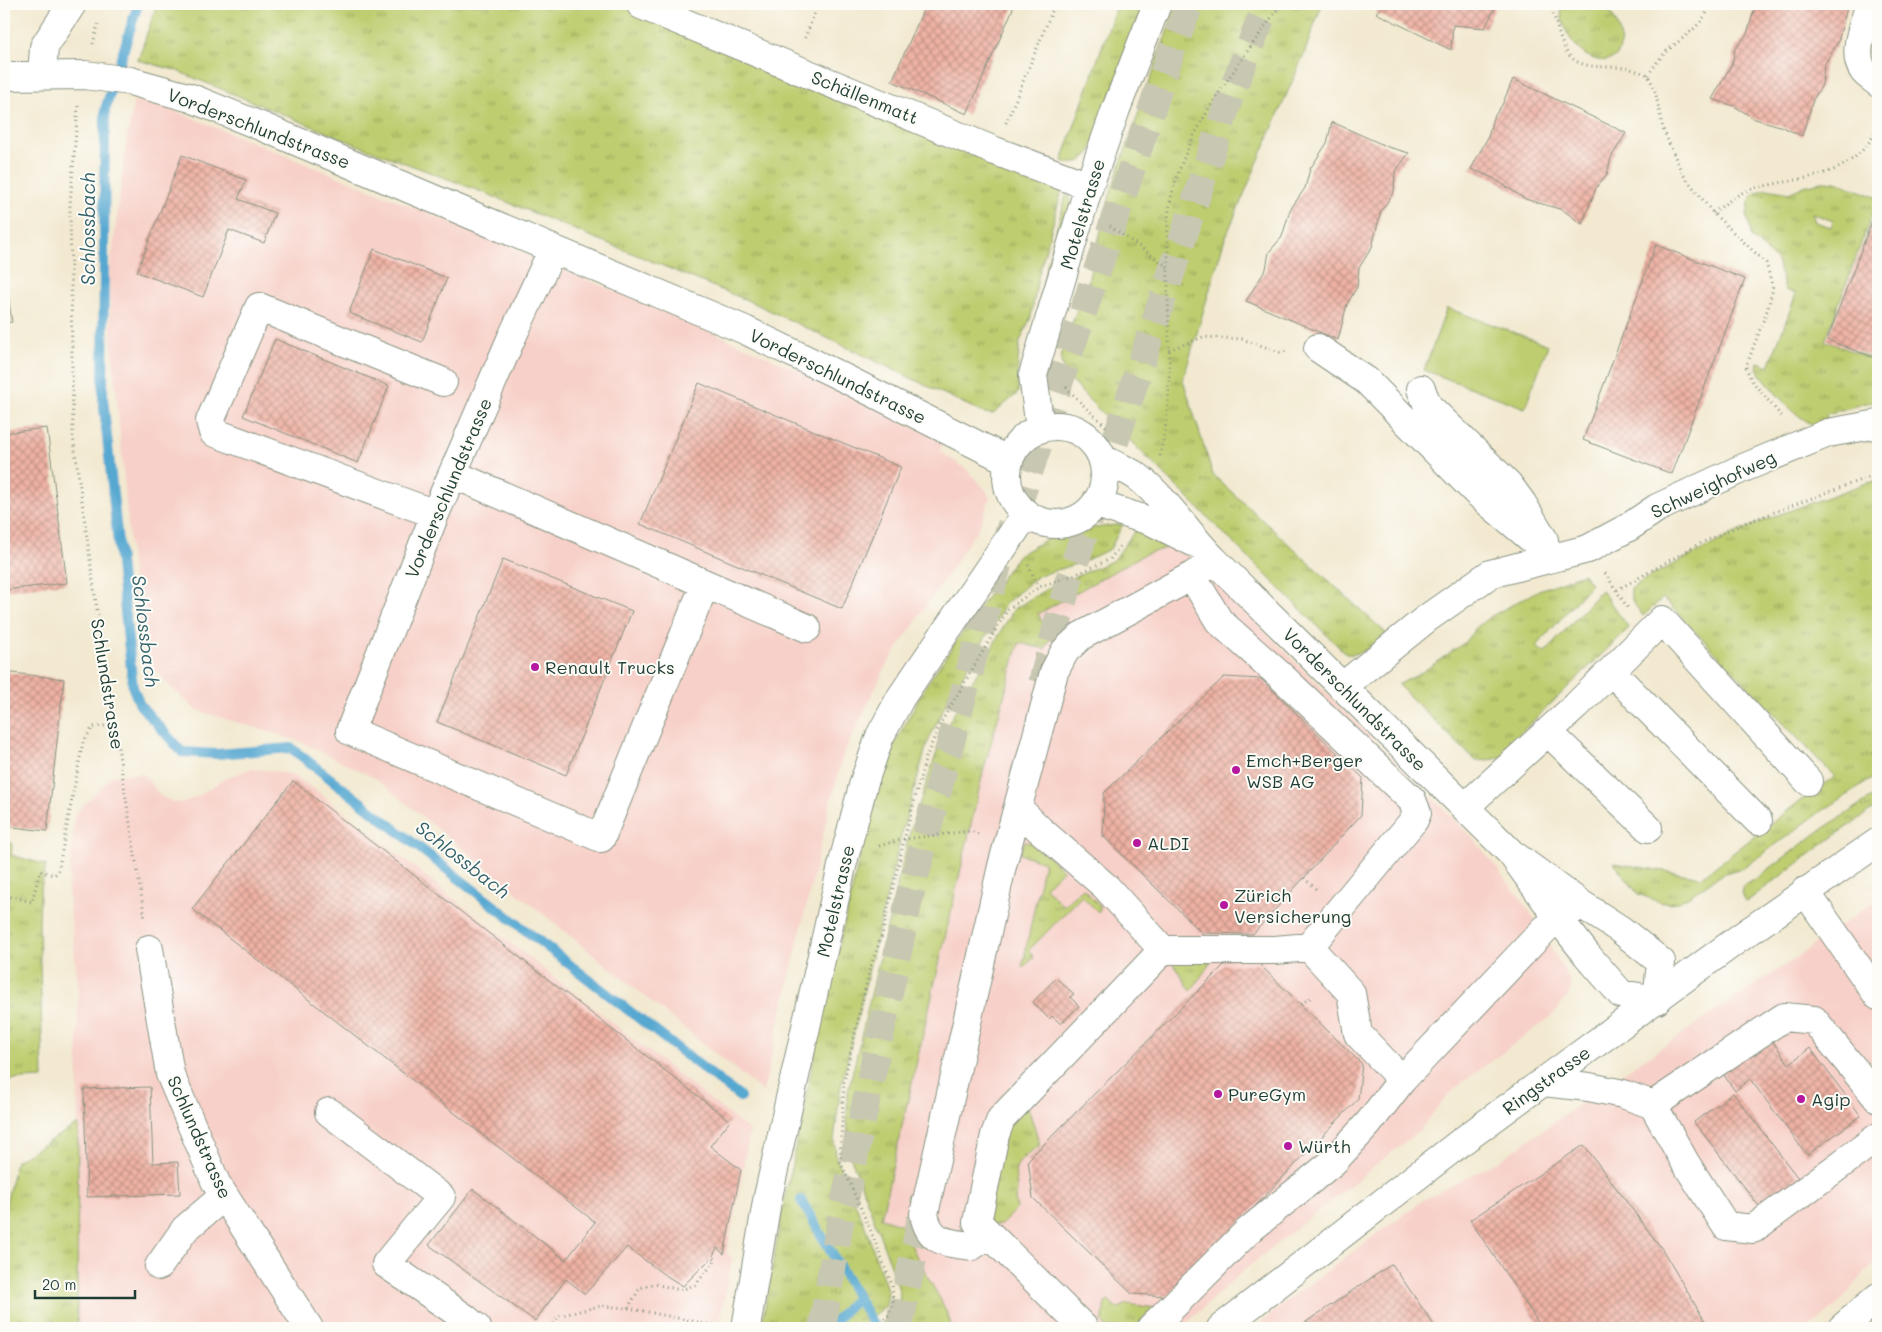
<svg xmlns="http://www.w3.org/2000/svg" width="1882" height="1332" font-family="Mali,sans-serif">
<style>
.built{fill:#f7d1c9}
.grass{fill:url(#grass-tufts);stroke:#6e8552;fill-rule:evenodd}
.pitch{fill:#becd70;stroke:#6e8552}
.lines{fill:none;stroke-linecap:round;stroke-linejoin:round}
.stream{stroke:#57a8d1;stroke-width:10}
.building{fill:url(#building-cross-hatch)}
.highway-tunnel{stroke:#c8c7b1;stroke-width:28;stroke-dasharray:28 14;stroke-linecap:butt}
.minor-casing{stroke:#889382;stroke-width:30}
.major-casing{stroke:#889382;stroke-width:30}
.path{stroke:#889382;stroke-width:3;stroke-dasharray:1 4;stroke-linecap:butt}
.minor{stroke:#fff;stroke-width:28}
.major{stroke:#fff;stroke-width:28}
.poi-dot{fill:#b5179e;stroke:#fdfcf7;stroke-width:2}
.labels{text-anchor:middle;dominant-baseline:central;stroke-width:4;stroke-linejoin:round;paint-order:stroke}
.street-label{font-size:18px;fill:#1f3d34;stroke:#fdfcf7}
.poi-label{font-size:18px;fill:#1f3d34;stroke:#fdfcf7;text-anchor:start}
.water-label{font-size:19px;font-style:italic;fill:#33626b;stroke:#fdfcf7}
</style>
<defs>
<pattern id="grass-tufts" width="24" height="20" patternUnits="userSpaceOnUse" patternTransform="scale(1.25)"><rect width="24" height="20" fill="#becd70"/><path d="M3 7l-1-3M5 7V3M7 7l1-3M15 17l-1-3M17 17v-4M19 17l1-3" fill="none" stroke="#9aa85d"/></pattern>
<pattern id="building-cross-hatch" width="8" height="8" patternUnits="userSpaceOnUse" patternTransform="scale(1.25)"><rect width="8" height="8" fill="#efb2a4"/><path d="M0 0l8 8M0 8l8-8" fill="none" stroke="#c19286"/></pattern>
</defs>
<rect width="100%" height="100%" fill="#fdfcf7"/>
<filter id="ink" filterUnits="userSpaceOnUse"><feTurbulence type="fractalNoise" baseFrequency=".02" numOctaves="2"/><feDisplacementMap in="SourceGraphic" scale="10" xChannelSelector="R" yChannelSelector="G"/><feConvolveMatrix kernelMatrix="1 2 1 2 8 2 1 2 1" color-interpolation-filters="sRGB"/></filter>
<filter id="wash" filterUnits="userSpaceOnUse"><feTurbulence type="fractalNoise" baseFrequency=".0096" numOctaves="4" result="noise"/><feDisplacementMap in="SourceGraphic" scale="20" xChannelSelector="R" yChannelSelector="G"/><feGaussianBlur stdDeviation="1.12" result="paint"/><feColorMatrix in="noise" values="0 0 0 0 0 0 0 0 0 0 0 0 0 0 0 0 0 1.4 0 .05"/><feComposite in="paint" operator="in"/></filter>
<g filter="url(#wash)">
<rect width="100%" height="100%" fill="#f2e9d0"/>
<path class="built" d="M134,100l31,7 273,110 253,106 127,56 127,62 -6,10 27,18 19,20 5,9 -10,27 -94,141 -43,89 -14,53 -66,284 -388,-314 -76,-37 -103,-31 -25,-23 -17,-19 -19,-63 -24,-271 -2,-57 18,-139z
M1163,538l30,22 282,280 52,67 42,72 2,9 -3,8 -16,20 -92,68 -17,16 -22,29 -177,141 -63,58h-229l-4,-12 -36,-67 -6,-23 -25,-8 51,-232 51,-214 36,-130 32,-5 -13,-23 105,-59 23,-7z
M250,769l17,1 23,4 27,17 433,340 -23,122 5,5 -14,70h-641l1,-342 -10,-96 7,-76 38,-39 30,-1 18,22 12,6 9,1 18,-8 24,-16z
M1878,899v359l-40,46 -20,18 -10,6h-553l34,-29 134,-99 76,-39 117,-83 168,-112z"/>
<path class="grass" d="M157,4h477l426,185 1,5 -23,83 -7,40 -11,24 -2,21v31l-25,21 -9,-1 -228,-109 -271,-111 -125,-47 -185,-76 -37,-10z
M1117,4h27l-54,149c-10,10 -15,13 -28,8z
M1177,4h145l-18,50 -80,187 -41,139 30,95 174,159c-13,10 -24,22 -41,20l-251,-248 -30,-31 -4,-14 2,-15 24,-61 24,-94z
M1561,4h44c11,15 22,36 11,53 -30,16 -58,-27 -55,-53z
M1825,181l11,1 42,16 -53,143 53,20v39l-52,14 3,12c-23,7 -54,-34 -68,-50l-4,-8 1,-6 11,4 27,-72 -11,-4 -8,-29 -25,-23 -5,-22 2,-14 5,-8 12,-5 23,4 15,-7zM1812,213l21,8 -2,6 -16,-5z
M1066,196h3l3,20 -34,95 8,-44z
M1878,480v295l-62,40 -71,52 -23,7 -31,21 -13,7 -12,1 -1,-2 -3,2 -24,-9 -24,-31 88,14 98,-76 35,-24 -172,-179 -20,18c-6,-9 -14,-16 -12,-27l12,-9 88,-45 41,-18 92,-33z
M1123,524l-13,25 -28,13 -44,14 -32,27 -61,102 -18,39 -26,92 -61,255 -6,50 3,20 28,65 23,67 -2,13 -28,22h-97l21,-115 37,-181 45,-194 24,-82 37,-69 58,-85 36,-47 26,-15 43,-11z
M1137,528l29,20 -23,7 -105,59 13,23 -6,12 -26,-6 -36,129 -102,446 25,8c7,38 36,65 46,102h-64l9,-8 3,-26 -5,-18 -47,-126 -1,-54 62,-261 35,-104 70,-122 31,-19 69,-30z
M1583,574l8,10 -55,63 9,6 56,-63 28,38 -126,122 4,4 -12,5 -19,2 -78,-76 26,-14 40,-28 12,-15 12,-10 51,-28z
M1878,794v12l-34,23 -98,73 -4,-9 2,-8 13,-7 65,-49z
M4,842l8,1 -1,12 35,10 -6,28 -1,32 4,153 -39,2z
M1024,842l11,1 28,27 -18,17 18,19 20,-18 17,19 -1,6 -17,-17 -53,54 5,8 -12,10 22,-106 -24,-8z
M1170,958l41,4 -20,29z
M1027,1104l13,41c-7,5 -16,11 -22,19 -7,9 3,24 -3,35l2,10 -16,16h-9l-5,-8 20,-93z
M78,1124l-1,204h-73v-115l12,-52z
M1109,1301l5,6 5,1 8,-4 29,4c-20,22 -21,20 -50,20l-4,-7 3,-18z"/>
<path class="pitch" d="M1447,308l101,37 -23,63 -101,-38z"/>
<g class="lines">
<path class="stream" d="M138,4l-33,106 -2,288 30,290 7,17 42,47 35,2 74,-6 449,349
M801,1200l74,128
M828,1328l30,-31"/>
</g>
<g id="blocks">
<path class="building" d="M766,4h13l-2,4z
M926,4h89l-48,110 -75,-33z
M1385,4h112l-12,24 -32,-3 -2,25 -75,-37z
M1756,4h92l-10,38 -14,23 -2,20 -9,15 -11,36 -22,-10 -25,-7 -21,-13 -22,-7 20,-35 3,-15 12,-15z
M1513,79l113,54 -15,25 -4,16 -11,14 -14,36 -19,-14 -38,-11 -32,-21 -22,-9 17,-32 5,-19 9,-13z
M1332,122l56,25 21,6 -14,19 -1,20 -13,19 -9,36 -13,21 -2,19 -10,17 -9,36 -92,-39 20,-32 3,-17 13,-15 8,-27 15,-22 5,-19 17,-26z
M182,155l64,25 -8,19 37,14 -11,30 -35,-13 -26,67 -66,-25z
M1878,205v154l-51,-19z
M1656,245l89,34 -73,195 -89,-34z
M374,249l73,29 -25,64 -73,-29z
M4,270l8,52 -8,1z
M275,339l114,47 -31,77 -115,-47z
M699,383l202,84 -59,142 -202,-85z
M47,428l20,155 -63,7v-157z
M503,559l129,52 -66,164 -129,-53z
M4,672l60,7 -17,152 -43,-5z
M1224,677l37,2 102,99 -2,37 -108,119 -51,-1 -99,-97 1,-43z
M293,781l437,340 -20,25 31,24 -17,84 -7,-6 -4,8 -30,30 -21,-13 -35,-26 -42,47 -19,-15 -31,42 -106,-76 44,-56 93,71 29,-38 -403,-313z
M1259,964l103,100 -4,35 -189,197 -37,-2 -99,-96 -5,-38 196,-195z
M1056,978l18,16 -4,3 9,9 -18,18 -9,-8 -3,3 -16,-17z
M1768,1035l21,29 21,-16 51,68 -54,39 -57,-76 -15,12 -14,-20z
M150,1087l3,76 25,-1 2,32 -93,3 -3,-108z
M1733,1093l71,93 -38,29 -72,-93z
M1584,1145l78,104 47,79h-167l-72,-108z
M1392,1264l44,64h-139z"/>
</g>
</g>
<g filter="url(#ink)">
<use href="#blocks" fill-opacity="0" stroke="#889382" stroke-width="1"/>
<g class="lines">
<path class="highway-tunnel" d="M1042,683l25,-97 164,-493 36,-89
M822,1328l17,-100 71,-333 89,-334 172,-509 19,-48
M899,1328l26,-131"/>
<defs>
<path id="minor" d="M1870,4c-5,17 -19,49 -7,66 3,5 11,9 15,13
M641,5l354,146 94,35
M42,75l2,-28 28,-43
M4,76l81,-1 45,6 61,17 67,27 487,205 93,45 171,86
M553,249l-42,90 -76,175 -85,217 251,107 104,-254
M1318,348l49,33 109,111 77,65
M1421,389l7,17 80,78 14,19 22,37
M1007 475a49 49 0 1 1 98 0a49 49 0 1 1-98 0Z
M1040,429l-7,-54 56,-189 27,-77 41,-105
M1103,459c11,6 25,11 35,18 30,24 50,57 77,84l296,292 70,51 40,26 40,32 -4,38 -36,-6 -34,-39 -28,-36 -48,-66
M453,474l354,154
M1096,504l57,18 40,20
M435,514l-222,-82 -3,-11 49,-114 184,75
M1611,671l147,150
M1342,687l84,-68 64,-45 98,-25 41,-22 28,-19 84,-39 87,-36 50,-9
M1548,732l100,96
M1465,807l111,-101 86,-86 146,161
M1805,891l73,105
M1309,947l42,46 7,41 44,46 143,-151 29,-20
M149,949l21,125 46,109 93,145
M1163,950h112l34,-3 105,-127 3,-7 -5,-13 -130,-123 -63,-56 -27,-45
M1543,1082l46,5 34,7 30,11 32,57 41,64 27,3 125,-92
M1653,1105l131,-88 30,3 64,79
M329,1112l112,85 -55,67 79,54 12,10
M989,1234l-12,-12 18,-87 6,-16 162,-169 -57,-63 -67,-58 -21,-21
M159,1266l26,-37 39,-33
M746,1328l21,-127 75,-335 22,-84 16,-46 21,-39 125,-183
M1084,1328l-95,-94 -17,12c-26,-3 -43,-4 -48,-32l78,-348 52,-194 11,-21 16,-15 111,-60 23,-15
M1151,1328l97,-97 85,-69 35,-38 34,-44
M1842,1328l36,-31"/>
<path id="major" d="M1221,1328l240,-186 277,-203 140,-97"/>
</defs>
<use href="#minor" class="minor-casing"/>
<use href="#major" class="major-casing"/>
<path class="path" d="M1551,4c4,14 7,31 14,45 12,23 39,16 60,19 7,1 15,4 23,7l7,15 8,39 19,44 31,40 53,50 7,25 -5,20 -22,59 5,13 32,38
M805,38l13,-34
M93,44l5,-20
M1648,75c6,-8 12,-18 20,-25 19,-16 33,-23 43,-46
M78,106l-8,99 3,231 28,203 44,280
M1006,123l49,-119
M1713,213c10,-7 23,-19 36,-23 50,-15 102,-7 129,-63
M1110,226l58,41
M1169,350l34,-13 39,2 38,13 9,-1
M1066,387l20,21 22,20
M1160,456c15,-63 7,-130 8,-194 0,-22 -2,-46 4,-68 18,-72 68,-130 109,-190
M1028,565l11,22
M1605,573l24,37
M1617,590l80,-45 48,-22 121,-45 12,-3
M879,846l25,-7 66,-8 9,3
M1304,878l12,11
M4,924l5,-28 23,6 8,-31 14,4 4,-3 25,-130 10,-15 21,-2
M1301,1004l12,-8
M628,1308l12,-20 15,-4 25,6 15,-5 21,-25 -3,-4
M551,1328l8,-12 41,-10 28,2 89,18
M872,1328l17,-13 4,-13 -1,-17 -22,-56 -30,-68 4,-80 26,-113 12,-33 22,-95 21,-80 15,-36 68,-115 31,-22 43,-15 28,-13 11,-14"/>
<use href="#minor" class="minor"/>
<use href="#major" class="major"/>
</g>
</g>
<g class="poi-dot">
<circle cx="535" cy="667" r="5"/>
<circle cx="1236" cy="770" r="5"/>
<circle cx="1137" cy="843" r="5"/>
<circle cx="1224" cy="905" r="5"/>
<circle cx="1218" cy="1094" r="5"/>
<circle cx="1801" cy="1099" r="5"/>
<circle cx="1288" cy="1146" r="5"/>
</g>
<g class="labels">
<g class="street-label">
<text transform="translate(865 97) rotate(22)">Schällenmatt</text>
<text transform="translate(259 128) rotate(21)">Vorderschlundstrasse</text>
<text transform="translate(1082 214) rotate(-73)">Motelstrasse</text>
<text transform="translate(838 376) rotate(26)">Vorderschlundstrasse</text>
<text transform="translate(1713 484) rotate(-25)">Schweighofweg</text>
<text transform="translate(448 488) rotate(-67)">Vorderschlundstrasse</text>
<text transform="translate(108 684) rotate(81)">Schlundstrasse</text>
<text transform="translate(1355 699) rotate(45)">Vorderschlundstrasse</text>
<text transform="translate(835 901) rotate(-77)">Motelstrasse</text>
<text transform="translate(1546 1080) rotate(-36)">Ringstrasse</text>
<text transform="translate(200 1137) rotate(66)">Schlundstrasse</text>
</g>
<g class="poi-label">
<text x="545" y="667">Renault Trucks</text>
<text x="1246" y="760">Emch+Berger<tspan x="1246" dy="21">WSB AG</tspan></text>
<text x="1147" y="843">ALDI</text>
<text x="1234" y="895">Zürich<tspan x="1234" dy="21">Versicherung</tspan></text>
<text x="1228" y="1094">PureGym</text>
<text x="1811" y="1099">Agip</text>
<text x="1298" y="1146">Würth</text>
</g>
<g class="water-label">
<text transform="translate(87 229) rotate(-90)">Schlossbach</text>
<text transform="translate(146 631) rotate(83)">Schlossbach</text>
<text transform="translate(463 859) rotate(38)">Schlossbach</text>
</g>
</g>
<rect width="1882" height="1332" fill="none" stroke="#fdfcf7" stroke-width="20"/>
<path d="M35 1290v8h100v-8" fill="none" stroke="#1f3d34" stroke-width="2.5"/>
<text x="42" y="1290" font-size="15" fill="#1f3d34" stroke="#fdfcf7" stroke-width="4" paint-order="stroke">20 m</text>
</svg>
